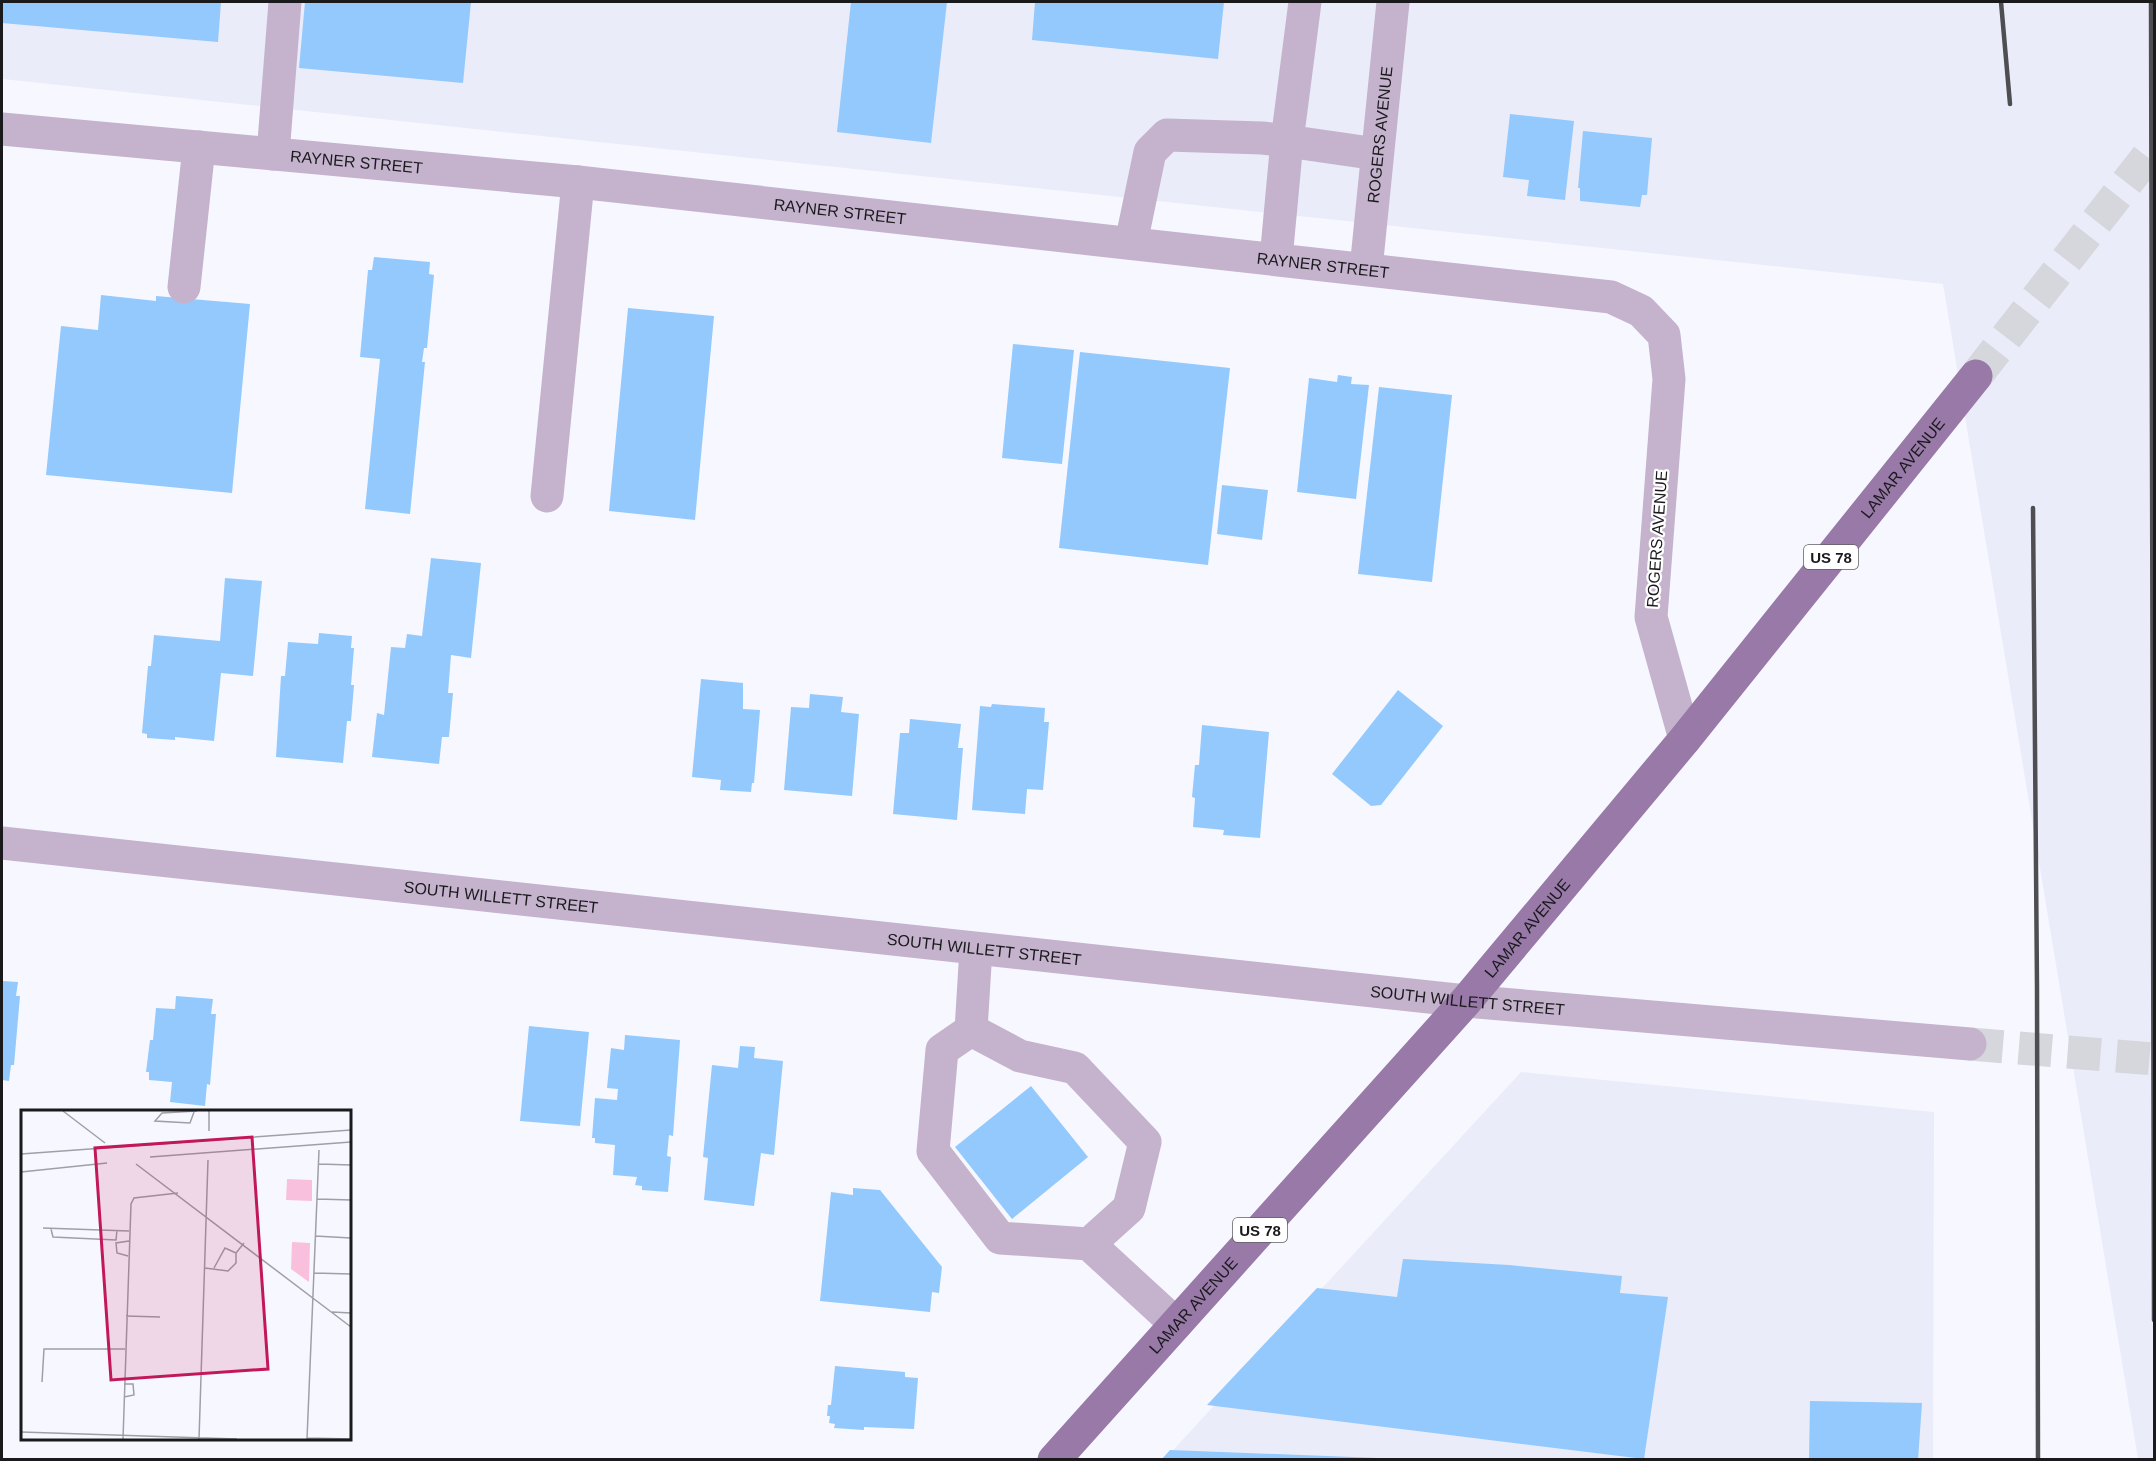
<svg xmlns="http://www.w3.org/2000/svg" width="2156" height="1461" font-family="Helvetica,sans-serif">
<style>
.built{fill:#eaecf9}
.building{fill:#93c9fd}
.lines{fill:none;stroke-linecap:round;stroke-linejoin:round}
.minor-tunnel{stroke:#d6d7dd;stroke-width:33;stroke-dasharray:33 16;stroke-linecap:butt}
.major-tunnel{stroke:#d6d7dd;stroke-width:33;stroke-dasharray:33 16;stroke-linecap:butt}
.minor{stroke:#c5b3ce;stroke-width:33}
.major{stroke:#9879a8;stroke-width:33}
.rail{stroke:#4e4e52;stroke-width:4.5}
.labels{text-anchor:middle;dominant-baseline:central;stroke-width:4.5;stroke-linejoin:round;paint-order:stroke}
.shield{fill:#fff;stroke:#5f5f61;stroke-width:1.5}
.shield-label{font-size:15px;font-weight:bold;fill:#1a1a1d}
.street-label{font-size:16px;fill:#1a1a1d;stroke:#fff}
.inset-road{fill:none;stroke:#9f9fa5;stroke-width:1.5}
.view{fill:#c2185b;fill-opacity:0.15;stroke:#c2185b;stroke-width:3}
.inset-edge{fill:none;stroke:#1a1a1d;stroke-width:3}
</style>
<rect width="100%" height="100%" fill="#f7f8ff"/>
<path class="built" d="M2,2h2152v1457h-16l-195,-1175 -1941,-205z
M1521,1072l413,40 -1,347 -769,1z"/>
<path class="building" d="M2,2h219l-3,40 -216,-19z
M305,2h166l-8,81 -164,-15z
M851,2h96l-16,141 -94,-11z
M1035,2h189l-6,57 -186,-19z
M1510,114l64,7 -9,79 -38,-4 2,-16 -26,-3z
M1583,131l69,7 -5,57h-5l-2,12 -60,-6v-13h-2z
M374,257l56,5 -1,12 5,1 -7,73h-3l-2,14h3l-15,152 -45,-5 15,-150 -20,-2 8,-87h4z
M101,295l55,6v-5l94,8 -18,189 -186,-18 15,-149 37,4z
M628,308l86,8 -19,204 -86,-9z
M1013,344l61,6 -12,114 -60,-6z
M1080,352l150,16 -22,197 -149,-17z
M1338,375l14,2 -1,7 18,1 -13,114 -59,-7 12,-114 28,4z
M1379,387l73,8 -20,187 -74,-8z
M1222,485l46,5 -6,50 -45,-6z
M431,558l50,5 -10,95 -20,-3 -3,38h5l-4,44h-7l-3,27 -67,-7 5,-44 7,2 7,-68 14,1 2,-14 15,2z
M225,578l37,3 -9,95 -32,-3 -7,68 -39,-4v3l-28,-2v-4l-5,-1 6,-67h3l3,-31 66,6z
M319,633l33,3 -1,12h3l-3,37h3l-3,36h-4l-4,42 -67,-6 5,-81h4l3,-34 30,2z
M701,679l42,4v26l17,1 -6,73h-2l-1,9 -31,-2 1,-10 -29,-3z
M1398,690l45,36 -62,79 -10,1 -39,-32z
M810,694l33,3 -2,15 18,2 -7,82 -68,-6 7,-83 18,1z
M992,704l53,4 -1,14h5l-6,68 -16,-1 -2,25 -53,-4 8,-104 11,1z
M910,719l51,5 -3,24h5l-6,72 -64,-6 7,-81h9z
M1202,725l67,7 -9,106 -37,-3 1,-5 -31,-3 2,-29 -3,-1 3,-32h4z
M2,981l16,1 -2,14h4l-6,69h-3l-2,16 -7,-1z
M176,996l37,3 -2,15h5l-6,71 -3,-1 -2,22 -35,-4 2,-20 -23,-2v-8h-3l4,-32h3l3,-32 19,1z
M529,1026l60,6 -9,94 -60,-5z
M625,1035l55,5 -7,96 -4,-1 -2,21 4,1 -3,35 -26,-2v-4l-7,-1 2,-8 -24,-2 2,-30 -20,-2v-5h-3l3,-40 22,2 1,-11 -11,-1 4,-40 13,2z
M740,1046l15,1 -1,11 29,3 -9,94 -13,-2 -7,53 -50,-6 4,-42 -5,-1 9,-92 26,3z
M1031,1086l57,71 -76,62 -57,-72z
M853,1188l27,2 62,77 -3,26 -7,-1 -2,20 -110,-11 11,-109 22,3z
M1403,1259l106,6 113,11 -2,17 48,4 -24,162 -437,-54 110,-117 80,9z
M835,1366l70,6v5l13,1 -4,51 -50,-2v3l-30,-2 1,-4 -6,-1 1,-7h-3l1,-11h3z
M1810,1401l112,2 -4,57h-109z
M1170,1450l208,8v2h-217z"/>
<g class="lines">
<path class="minor-tunnel" d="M1970,1044l184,15"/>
<path class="major-tunnel" d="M1976,376l178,-228"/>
<g class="minor">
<path d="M1305,2l-18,139 90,13"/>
<path id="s1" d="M2,129l576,53 1033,115 30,14 23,24 5,44 -18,238 34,122"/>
<path d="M273,154l12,-152"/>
<path d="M1131,243l19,-91 17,-17 95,3 25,3 -11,118"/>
<path id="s2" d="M1366,269l27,-267"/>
<path d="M184,287l15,-140"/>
<path d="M547,496l31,-314"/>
<path id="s3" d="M2,843l1464,158 504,43"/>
<path d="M976,949l-5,81 -29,20 -9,101 67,87 89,6 87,80"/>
<path d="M971,1030l49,26 55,12 70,74 -16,66 -40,36"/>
</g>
<path class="major" id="s4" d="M1054,1460l412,-459 219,-262 291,-363"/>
<path class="rail" d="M2001,2l9,102
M2151,2l3,1318
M2033,508l4,478 1,474"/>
</g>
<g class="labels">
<g class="shield">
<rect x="1804" y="545" width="54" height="24" rx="4.5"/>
<rect x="1233" y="1218" width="54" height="24" rx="4.5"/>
</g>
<g class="shield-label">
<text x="1831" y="557">US 78</text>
<text x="1260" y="1230">US 78</text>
</g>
<g class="street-label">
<text stroke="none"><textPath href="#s2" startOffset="135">ROGERS AVENUE</textPath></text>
<text stroke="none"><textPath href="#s1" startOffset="356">RAYNER STREET</textPath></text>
<text stroke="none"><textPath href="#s1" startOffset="842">RAYNER STREET</textPath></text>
<text stroke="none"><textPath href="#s1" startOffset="1328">RAYNER STREET</textPath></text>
<text stroke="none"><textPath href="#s4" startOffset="1306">LAMAR AVENUE</textPath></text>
<text transform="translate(1657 539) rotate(-86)">ROGERS AVENUE</text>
<text stroke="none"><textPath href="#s3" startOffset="502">SOUTH WILLETT STREET</textPath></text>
<text stroke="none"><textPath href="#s4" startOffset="712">LAMAR AVENUE</textPath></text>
<text stroke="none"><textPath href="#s3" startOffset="988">SOUTH WILLETT STREET</textPath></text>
<text stroke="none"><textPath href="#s3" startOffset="1474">SOUTH WILLETT STREET</textPath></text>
<text stroke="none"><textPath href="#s4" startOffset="208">LAMAR AVENUE</textPath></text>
</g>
</g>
<g transform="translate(21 1110)">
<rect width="330" height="330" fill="#f7f8ff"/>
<path d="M266,69l25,1v21l-26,-1zM271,132l18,1 -1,39 -18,-13z" fill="#f8c0dc"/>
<path class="inset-road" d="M42,1l42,32M173,2l-4,11 -35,-2 7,-8 35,-2M188,21v-20M0,44l330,-24M129,47l201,-15M115,54l215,163M298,54l32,1M0,62l86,-9M296,89l34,1M22,118l86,3M30,119l2,8 63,3 1,-10M294,126l36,2M107,146l-11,-3 -1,-10 13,-2M184,158l23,3 8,-8v-10l8,-10M193,158l11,-20 11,5M293,163l37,1M311,202l19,1M105,206l34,1M21,272l2,-33h81M103,287l10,-2 -1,-11h-9M0,322l216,7M286,328l44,1M102,329l8,-235 3,-6 44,-5M178,329l9,-279M286,329l12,-289"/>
<path class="view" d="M231,27l16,232 -157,11 -16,-232z"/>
<rect width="330" height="330" class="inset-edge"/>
</g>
<rect width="2156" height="1461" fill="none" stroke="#1a1a1d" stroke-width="6"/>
</svg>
